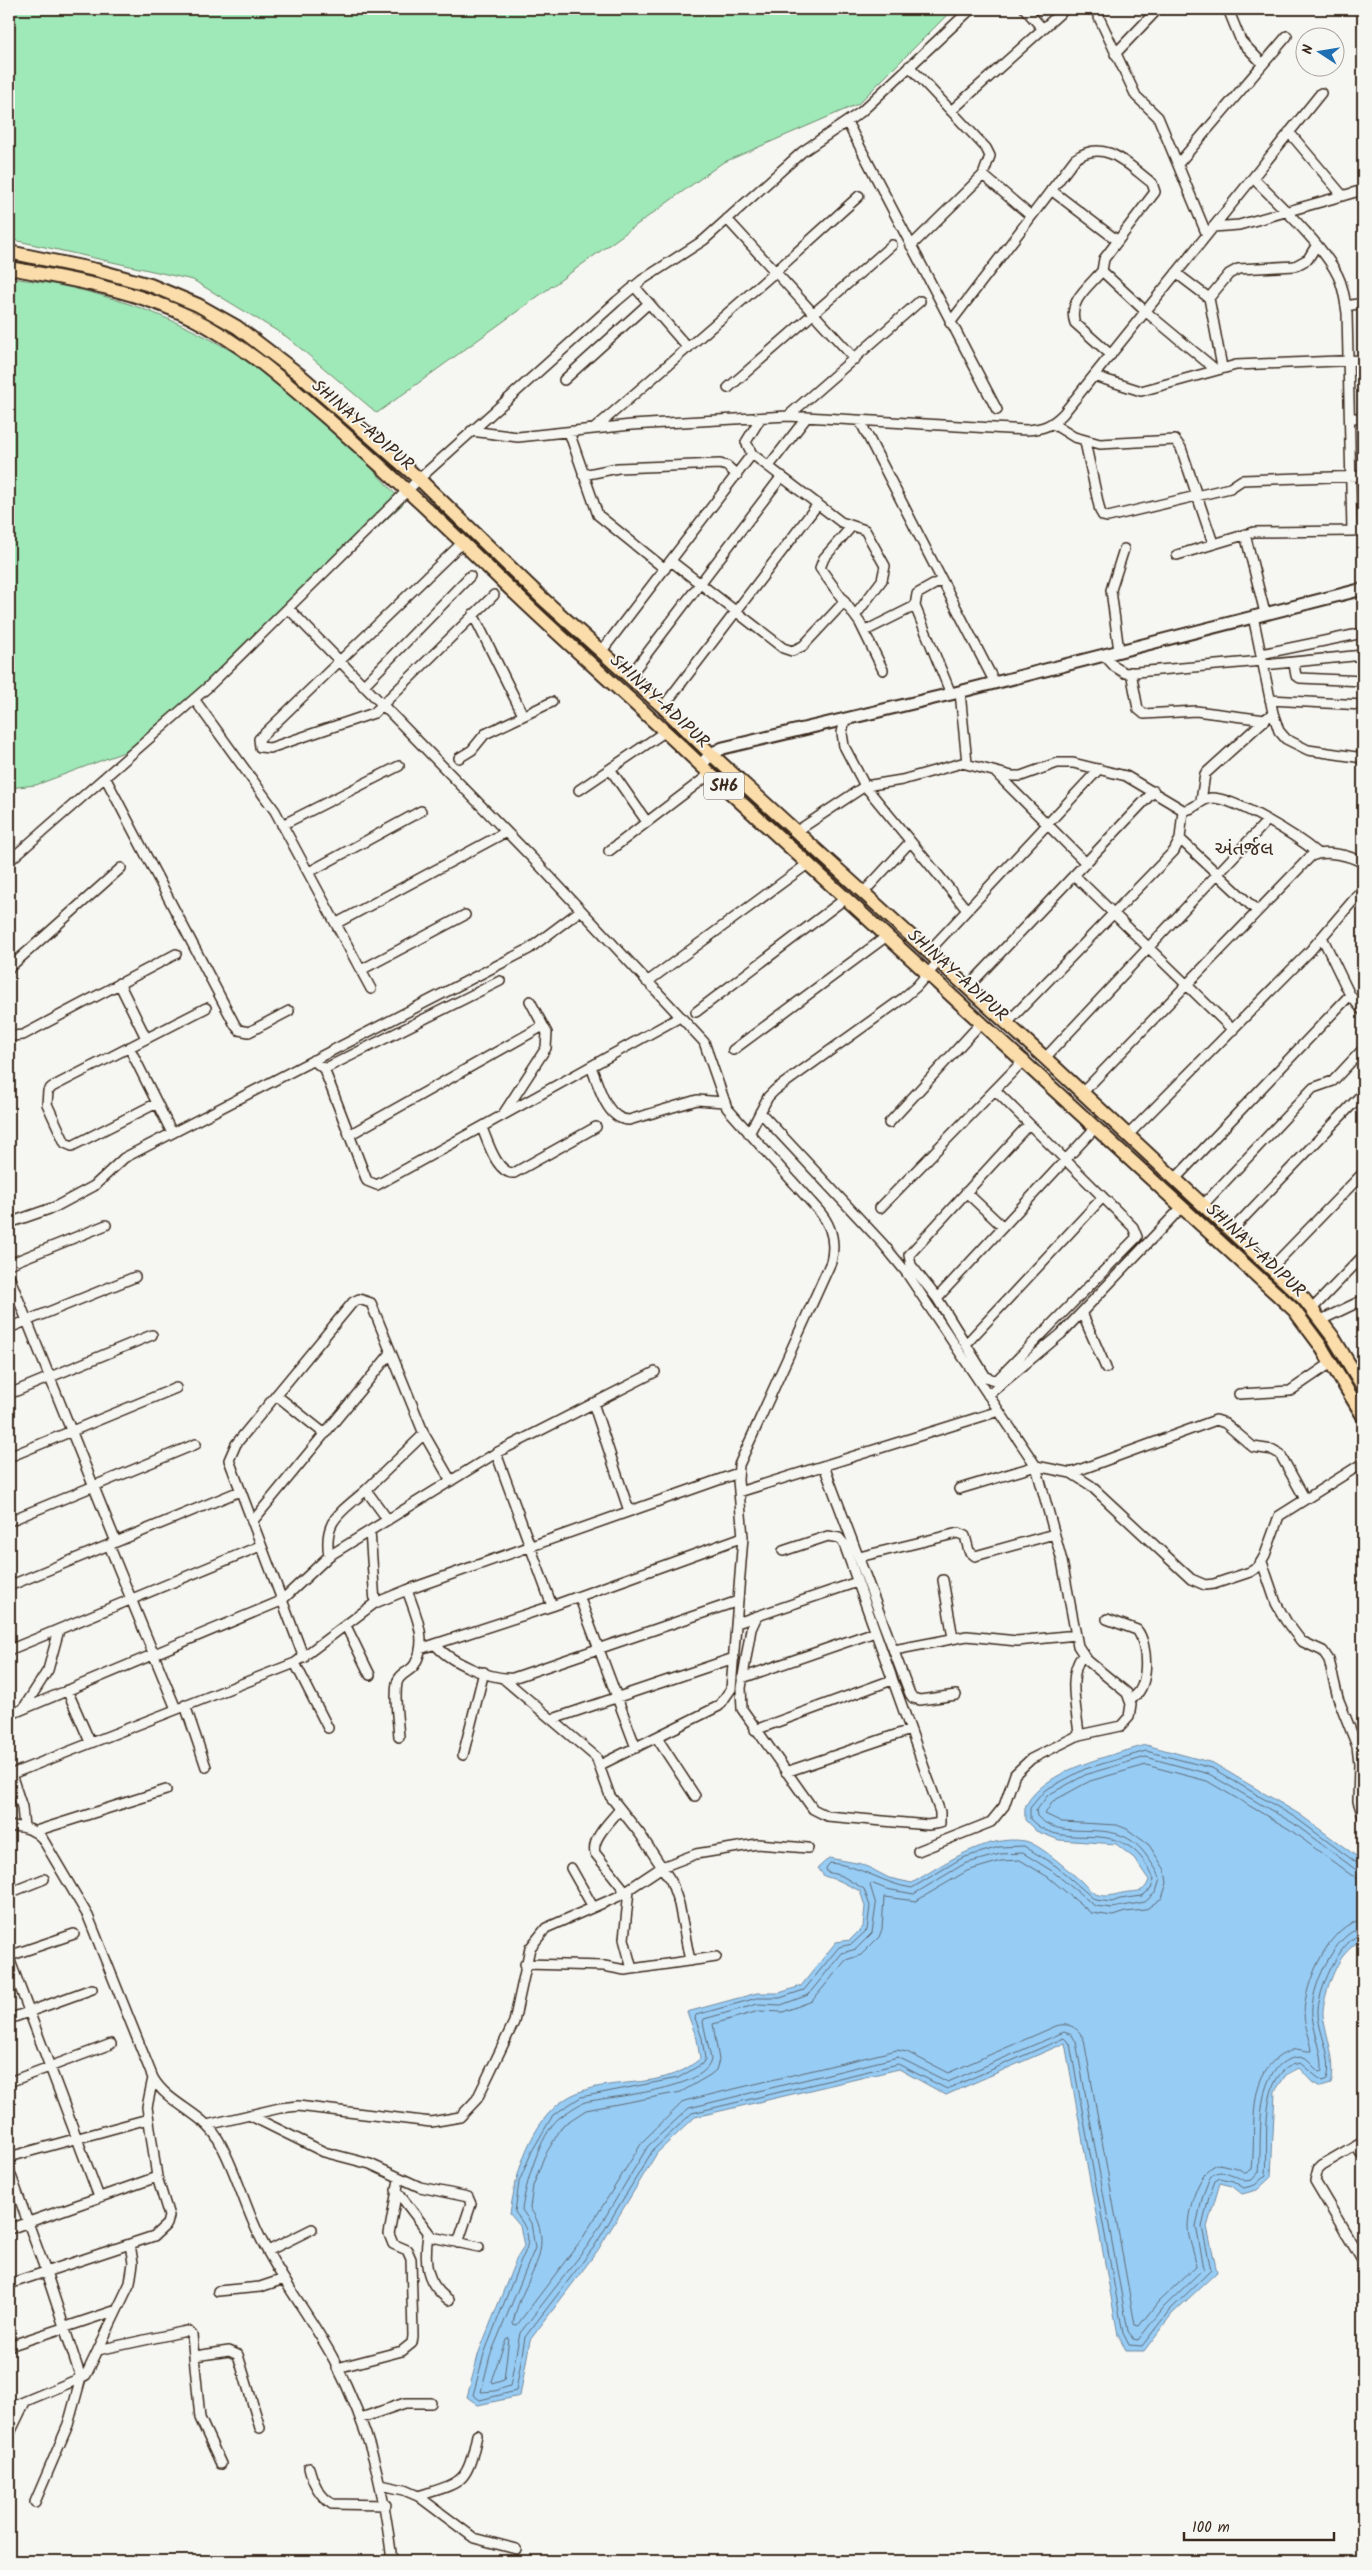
<svg xmlns="http://www.w3.org/2000/svg" width="1372" height="2570" font-family="Kalam,'Noto Sans Gujarati',sans-serif">
<style>
.green{fill:#9fe8b7;stroke:#6d896a}
.water{fill:#97ccf5;stroke:#728b9f}
.lines{fill:none;stroke-linecap:round;stroke-linejoin:round}
.shore{stroke:#606b74;stroke-width:1}
.street-casing{stroke:#3b2a1e;stroke-width:12}
.secondary-casing{stroke:#3b2a1e;stroke-width:15}
.primary-casing{stroke:#3b2a1e;stroke-width:16}
.street{stroke:#f6f6f2;stroke-width:9}
.secondary{stroke:#f6f6f2;stroke-width:11}
.primary{stroke:#faddab;stroke-width:12}
.labels{text-anchor:middle;dominant-baseline:central;stroke-width:4;stroke-linejoin:round;paint-order:stroke}
.shield{fill:#f6f6f2;stroke:#73675e;stroke-width:1}
.shield-label{font-size:16px;font-weight:bold;fill:#3b2a1e}
.street-label{font-size:18px;fill:#3b2a1e;stroke:#f6f6f2}
.quarter-label{font-size:20px;fill:#3b2a1e;stroke:#f6f6f2}
</style>
<rect width="100%" height="100%" fill="#f6f6f2"/>
<filter id="ink" filterUnits="userSpaceOnUse"><feTurbulence type="fractalNoise" baseFrequency=".02" numOctaves="2"/><feDisplacementMap in="SourceGraphic" scale="10" xChannelSelector="R" yChannelSelector="G"/><feConvolveMatrix kernelMatrix="1 2 1 2 8 2 1 2 1" color-interpolation-filters="sRGB"/></filter>
<g filter="url(#ink)">
<path class="green" d="M9,9h944l-95,95 -136,59 -345,250 -90,-76 -94,-57 -184,-41z
M9,278c114,11 221,59 308,135 31,27 58,60 87,90l-256,240 -112,42 -27,3z"/>
<path class="water" d="M1146,1745l67,18 86,51 64,47v76c-6,6 -15,12 -20,19 -9,11 -21,45 -20,59 3,24 14,44 8,69l-10,3 -8,-4 -14,-15 -13,7 -11,16 -4,86 -14,13 -15,4 -10,-8 -12,-3 -13,44 10,45 -45,42 -28,37h-18l-8,-16 -53,-292 -119,52 -47,-26 -204,48 -38,36 -59,97 -68,90 -10,56 -42,9 -11,-8 12,-45 38,-95 7,-11 -4,-20 -10,-12c6,-44 23,-104 69,-122 30,-12 68,-6 98,-19 8,-3 16,-9 23,-14l-3,-20 -10,-27 70,-19h22l22,-7 35,-44 14,-2 13,-13 2,-21 -5,-15 -20,-10 -16,-5 -6,-8 11,-10 33,6 27,14 23,5c30,-18 74,-49 113,-42 15,3 44,30 56,40 5,5 11,13 18,14 11,3 18,-2 30,-3 10,-1 16,0 20,-12l-15,-22 -18,-14 -57,-4 -23,-9 -11,-11c0,-4 -1,-11 1,-15 20,-36 83,-49 120,-60z"/>
<g class="lines">
<path class="shore" d="M1363,1865l-5,-1 -62,-46 -84,-50 -66,-17 -61,18 -40,21 -15,18v11c37,39 92,-12 124,60l-3,10 -9,7 -22,3 -8,3 -17,-2 -39,-34 -32,-20 -25,1 -37,11 -50,30c-29,-4 -52,-23 -82,-25l-4,5 1,4 15,4 22,13 6,17 -3,24 -15,14 -13,3 -35,43 -24,8h-23l-61,17 -1,3 7,20 3,21 -3,5 -24,14 -97,19 -28,18 -21,36 -13,31 -4,30c13,17 18,28 6,48l-37,94 -11,41 7,5 36,-9 9,-54 69,-90 59,-97 39,-37 206,-49 49,25 117,-51 6,6 53,289 6,12 13,1 27,-35 42,-41 -9,-43 7,-30 6,-16 5,-3 13,3 11,7 11,-3 11,-10c3,-32 -9,-106 34,-112l22,18 5,-2c6,-22 -7,-42 -9,-64 -2,-21 22,-78 45,-81
M1363,1871l-8,-2 -62,-46 -84,-49 -63,-17 -59,17 -39,21 -12,16 1,5c29,31 80,-6 111,42 5,7 10,13 12,21l-4,13 -11,10 -33,6 -17,-2 -43,-35 -29,-18 -23,1 -36,10 -50,30 -28,-5 -15,-6 -1,2 6,20 -4,28 -16,16 -14,4 -34,42 -27,10 -23,-1 -54,15 -1,3 8,37c-4,31 -100,37 -126,43 -8,3 -19,11 -26,16 -19,16 -34,68 -37,92l9,13 4,25 -45,108 -9,36 14,-1 15,-5 10,-53 69,-89 59,-98 41,-38 209,-51 50,25 116,-50 8,3 4,7 52,289 5,8 5,1 26,-33 40,-39 -8,-42 7,-31 7,-18c11,-11 24,-1 35,4l7,-1 7,-8c4,-34 -8,-111 41,-115l7,3 12,12 3,-1c1,-19 -8,-37 -10,-56 -3,-24 24,-86 51,-87
M1363,1879l-12,-4 -62,-46 -82,-48 -61,-16 -56,16 -37,20 -8,13 17,8 55,3 10,4 22,16 16,25 2,13 -5,15 -17,12 -20,2 -12,4 -22,-3 -43,-36 -28,-17 -19,1 -34,10 -51,30 -32,-4 -2,32 -3,8 -18,18 -15,5 -34,41 -29,11 -24,-1 -46,13 6,36 -3,10 -6,5 -29,17 -95,18 -23,15 -19,32 -11,29 -3,22c30,44 -10,72 -17,116l4,1 65,-86 61,-98 41,-40 213,-51 10,2 41,21 108,-47c13,-4 23,2 28,14l51,285 4,1 19,-24 38,-36c-1,-13 -8,-26 -8,-39 0,-18 11,-59 31,-63l18,4 9,5 6,-4c5,-41 -9,-103 41,-119 7,-2 13,2 19,1 -1,-12 -8,-25 -8,-38 0,-28 26,-92 59,-93
M509,2338l-5,42 -12,4 -1,-3 15,-42z"/>
<defs>
<path id="street" d="M1025,9l17,19
M1095,9l41,87 22,21 49,118
M1228,9l13,32 22,23
M1115,54l43,-45
M909,66l77,82 4,8 -7,19 -72,71
M951,111l114,-102
M847,122l150,288
M1289,132l54,64
M1178,164l109,-128
M983,175l48,41
M1051,190l67,51
M727,219l128,140
M1213,227l26,-2 124,-35
M1102,271c-13,15 -35,31 -27,52l36,32
M1176,273l33,25 13,69
M634,286l54,62
M1209,298l20,-24 9,-5 57,-3 13,-7 8,-13
M1346,306l17,-3
M950,323l125,-164c30,-22 53,6 77,24l3,9 -51,67 -2,12 43,40 70,58
M1094,376l47,15 95,-26 127,-5
M564,380l85,-77
M728,388l164,-143
M788,416l132,-115
M1350,418h13
M760,419l-14,23 6,12 89,68 24,8 20,36 -3,14 -27,36
M860,421l135,262
M1053,424l21,13 26,7 75,-4 6,8 32,95
M594,429l181,-157 84,-76
M471,431l47,6 113,-12 157,-9 238,14c17,-1 25,-4 37,-16l258,-321
M569,432l29,83 67,54
M1085,442l15,69 3,5 5,1 122,-29 12,-8 121,-4
M769,466l38,-49
M583,475l35,-7 102,-4 7,2 10,9
M852,526l-28,32 -4,10 40,55 23,47
M1352,531l11,-1
M1245,534l20,79
M463,542l-200,193 -4,4 1,8 10,1 104,-35 120,-118
M1177,555l77,-23 98,-1 -5,-218c-2,-12 -3,-25 -9,-37 -14,-30 -61,-74 -85,-98
M671,561l112,87 9,3 11,-5 41,-44
M942,580l-25,14 -2,12 36,88
M288,608l251,257 165,177 23,66 92,103c13,15 17,31 12,51l-92,203 -1,15 5,57 -12,152 -12,17 -119,59
M473,614l50,101
M1253,616l20,97 6,18 7,8 22,11 55,8
M865,631l50,-25
M1119,651l-8,-61 13,-41
M601,652l151,-198
M1261,654l102,-21
M1104,655l11,12 10,6 137,-12
M1294,664l2,12 4,2 63,3
M1263,665l100,-10
M1131,672l7,37 6,5 52,-3 69,9
M629,677l153,-201
M363,686l107,-110
M960,692l7,71
M194,699l81,112 96,178
M1270,700l93,5
M663,707l155,-203
M845,719l-3,14 2,13 21,40 102,124
M459,758l13,-8 13,-16 67,-32
M610,769l37,53
M996,773l90,90
M105,777l130,248 4,5 10,2 40,-21
M579,790l87,-59
M1201,801l4,-27 63,-57
M282,825l117,-59
M797,831l68,-45 37,-6 60,-17 50,13h9l36,-13h16l53,13 57,34c11,1 17,-11 28,-12 25,0 86,38 106,55
M1180,839l77,72
M609,851l101,-77
M9,861l199,-174 211,-208 198,-178 25,-21 62,-40 98,-88 59,-40 110,-103
M309,872l112,-61
M1074,875l159,155
M863,893l47,-51
M337,923l169,-91
M1322,937l28,58 13,16
M928,952l171,-183
M9,968l112,-100
M361,970l104,-55
M647,982l162,-119
M119,983l27,55
M967,988l187,-197
M696,1012l150,-114
M1006,1024l168,-173 6,-12 3,-29
M9,1034l3,2 11,-1 153,-81
M129,1047l43,86
M733,1050l154,-114
M1045,1058l222,-237
M313,1060l11,9 43,112 10,4 303,-168
M591,1067c8,18 15,53 38,53l68,-20 27,2
M324,1069l176,-88
M995,1090l138,137 4,10 -139,142 -4,1 -8,-3 -49,-79 -26,-33 -2,-10 120,-131
M1082,1093l229,-237c14,-6 39,-1 52,7
M157,1103l-85,43 -7,-3 -18,-39 1,-13 4,-4 154,-79
M502,1116l44,-68 1,-15 -17,-32
M889,1123l93,-101
M482,1128c6,14 15,46 32,45l82,-46
M749,1134l19,-37 7,-7 127,-91 14,-12 22,-25
M349,1135l194,-109
M1128,1135l182,-184 53,-62
M1175,1179l175,-184
M966,1192l37,35
M1203,1205l110,-117 20,-7 30,-32
M880,1208l144,-148
M9,1223l46,-16 39,-21 30,-28 405,-209 52,-39
M1231,1231l132,-138
M9,1264l97,-39
M1270,1269l93,-96
M9,1276l107,266
M937,1298l159,-171
M1312,1309l51,-53
M1082,1313l24,55
M1321,1320l42,-20
M9,1328l126,-51
M966,1344l137,-147
M9,1394l143,-59
M1239,1394l51,-3 41,-28
M276,1395l49,39
M988,1395l73,-61 121,-127
M593,1403l36,108
M424,1434l27,47
M496,1453l56,153
M9,1457l167,-69
M824,1466l86,228 3,4 7,2 36,-5
M1071,1473l145,-53 9,3 28,24 20,3 7,4 25,45
M959,1489l77,-23 35,7 19,12 101,94 14,6 9,-1 36,-12 8,-5 7,-12 14,-39 84,-53
M739,1492l260,-81 -93,-139 -23,-28 -123,-132
M9,1521l187,-77
M252,1522l138,-168
M109,1545l67,164
M329,1556c-6,-37 12,-43 37,-66
M859,1557l99,-24 7,3 4,15 6,5 79,-22
M1262,1562l14,41 10,18 15,20 22,10 6,9 9,38 19,48 2,18 -1,37 5,15
M943,1580l10,58
M9,1586l231,-95
M579,1596l57,152
M375,1603l32,-13 331,-117
M757,1616l-6,13 -10,59 1,21 71,100 14,7 101,9 12,-2v-11l-96,-268 -5,-6 -11,-2 -45,15
M1107,1619l30,11c12,14 13,64 -7,68
M737,1623l120,-41
M346,1626l24,49
M435,1644c13,17 55,36 78,34l225,-77
M420,1649l132,-43 191,-69
M9,1650l251,-104
M894,1650l73,-14 50,5 59,-6
M304,1658l-75,-198 7,-16 117,-142 6,-3 12,4 53,131 -58,56 22,30
M295,1663l33,65
M742,1678l133,-46
M504,1679l92,78 14,39 30,38 31,47 8,23 11,57
M67,1690l23,52
M185,1705l21,62
M23,1709l25,-39 11,-40
M9,1715l272,-114 48,-45 167,-103 159,-81
M553,1719l181,-61
M755,1730l137,-50
M1079,1735c-2,-25 -12,-59 3,-79
M399,1737c-1,-16 -5,-38 -2,-54 2,-10 14,-11 18,-19 14,-24 0,-51 -8,-74
M657,1738l38,58
M463,1755l21,-83
M786,1772l124,-42
M11,1774l11,33 2,20
M9,1775l286,-112 80,-60 -5,-72
M620,1809c-8,11 -29,29 -25,44l31,39
M9,1827c13,-2 24,2 33,11l46,78 65,162c15,26 50,35 65,61 18,31 26,66 42,98 21,43 51,80 74,123 36,70 49,123 58,201
M36,1831l130,-41
M918,1851l73,-29 13,-16 11,-32 16,-15 48,-24 42,-9 8,-9 2,-13 -4,-11 -39,-32 -10,-15 -16,-85 -26,-95 -37,-55
M571,1868l22,39
M629,1890l-5,49 8,30
M9,1893l35,-14
M9,1956l65,-22
M9,1958l90,239
M525,1964l79,2 21,4 91,-13
M9,2019l83,-30
M9,2082l102,-38
M249,2115l75,37 46,12 50,23 48,10 3,7 -13,39
M207,2125l73,-17 18,-2 133,16 29,-5 17,-18 37,-77 16,-74 16,-20 71,-31 45,-30 34,-13 61,-10 51,4
M1363,2141l-41,24 -4,4 -3,12 48,81
M1356,2146l7,11
M9,2157l139,-38
M9,2170l37,102 35,106 -72,30
M396,2190l36,47 47,10
M9,2229l148,-52
M428,2234c-4,28 -3,49 21,66
M268,2251l44,-22
M9,2284l145,-48 13,-12 2,-8 -12,-39 -10,-70 6,-29
M218,2291l42,-4 24,-8
M9,2346l108,-36
M98,2350l84,-18 6,-1 4,4 8,83 21,46
M195,2356l34,-5 9,4 22,73
M337,2368l65,-17 10,-8 1,-7 -2,-77 -4,-9 -14,-6 -4,-10 10,-55
M361,2418l44,-15h26
M9,2435l16,-33
M309,2468c3,13 11,29 23,36l54,1
M381,2485l23,5 14,6 56,42 42,11
M418,2496c45,-14 49,-12 59,-61
M35,2502l33,-77 13,-47 5,-3 44,-92 3,-20 -3,-19"/>
<path id="secondary" d="M701,765l10,-11 12,-6 228,-54 412,-105"/>
<path id="primary" d="M9,252l87,18 54,15 48,20 39,22 63,48 119,104 123,119 121,109 48,47 334,304 259,241 29,38 30,50
M9,268c61,11 126,22 183,50 50,25 93,64 135,100 60,53 118,107 175,163 68,66 140,127 208,193l584,536 26,35 43,71"/>
</defs>
<use href="#street" class="street-casing"/>
<use href="#secondary" class="secondary-casing"/>
<use href="#primary" class="primary-casing"/>
<use href="#street" class="street"/>
<use href="#secondary" class="secondary"/>
<use href="#primary" class="primary"/>
</g>
</g>
<g class="labels">
<rect class="shield" x="704" y="772.5" width="40" height="27" rx="4"/>
<g class="shield-label">
<text x="724" y="786">SH6</text>
</g>
<g class="street-label">
<text transform="translate(362 426) rotate(41)">SHINAY-ADIPUR</text>
<text transform="translate(659 702) rotate(43)">SHINAY-ADIPUR</text>
<text transform="translate(957 976) rotate(42)">SHINAY-ADIPUR</text>
<text transform="translate(1255 1251) rotate(43)">SHINAY-ADIPUR</text>
</g>
<g class="quarter-label">
<text x="1244" y="850">અંતર્જલ</text>
</g>
</g>
<rect width="1372" height="2570" fill="none" stroke="#f6f6f2" stroke-width="30"/>
<rect x="15" y="15" width="1342" height="2540" fill="none" stroke="#3b2a1e" stroke-width="2" filter="url(#ink)"/>
<g transform="translate(1320 52) rotate(282)"><circle r="24" fill="#f6f6f2" stroke="#aba49d"/>
<path d="M0-4L9 19L0 12L-9 19Z" fill="#1f6fb2"/>
<text y="-8" font-size="14" font-weight="bold" text-anchor="middle" fill="#3b2a1e">N</text>
</g>
<path d="M1184 2532v8h150v-8" fill="none" stroke="#3b2a1e" stroke-width="2.5"/>
<text x="1192" y="2532" font-size="15" fill="#3b2a1e" stroke="#f6f6f2" stroke-width="4" paint-order="stroke">100 m</text>
</svg>
